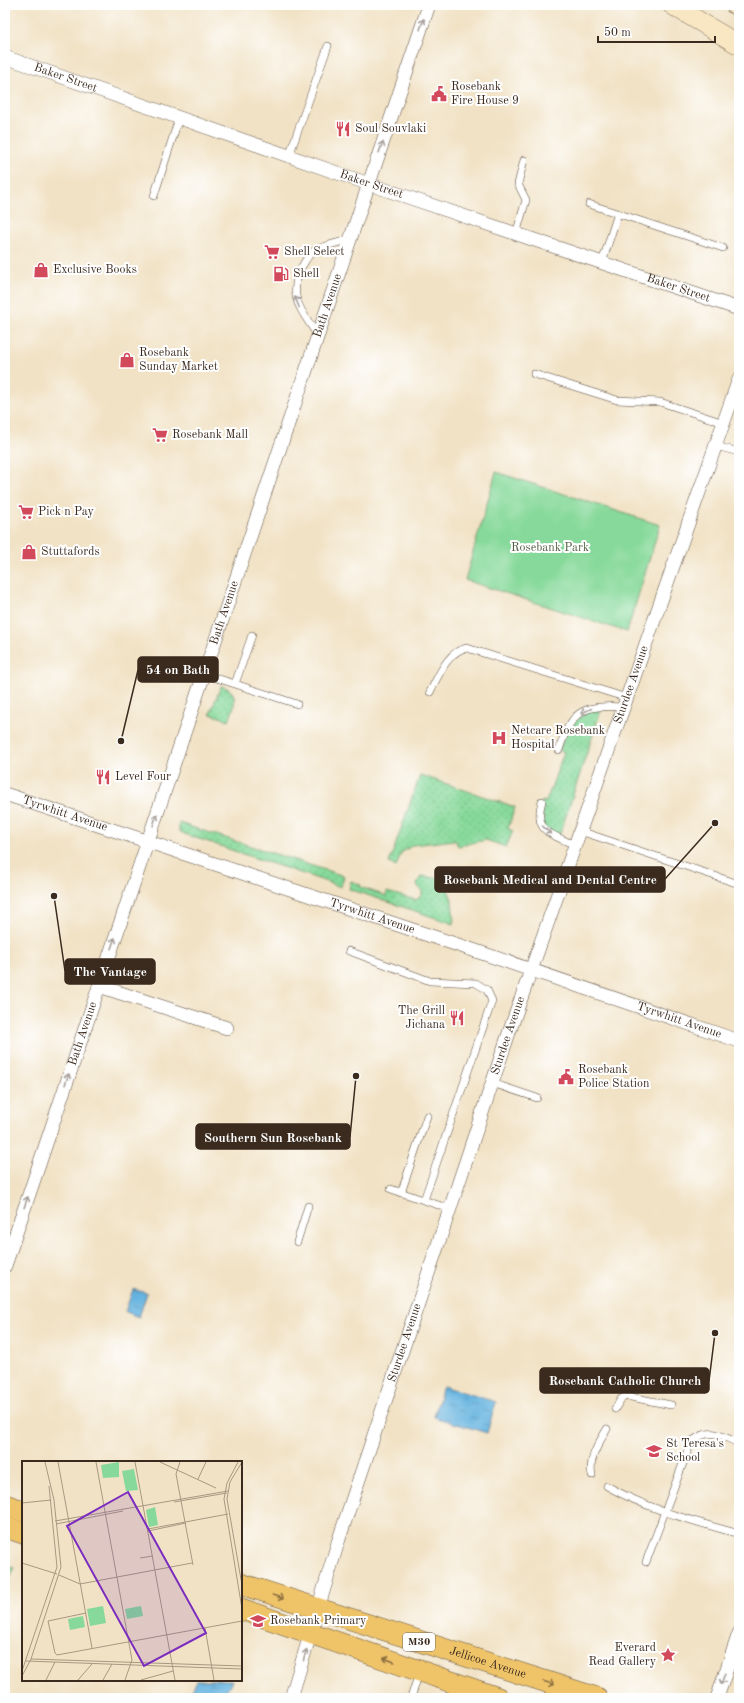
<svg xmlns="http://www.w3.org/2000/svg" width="744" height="1703" font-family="'Old Standard TT',serif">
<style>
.grass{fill:url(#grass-dots);stroke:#60825c}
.park{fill:#86d99a;stroke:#60825c}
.water{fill:url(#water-ripples);stroke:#506e7e}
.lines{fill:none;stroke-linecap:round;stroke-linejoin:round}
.service-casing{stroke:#564637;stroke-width:8}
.minor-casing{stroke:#564637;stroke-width:14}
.secondary-casing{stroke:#564637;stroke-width:20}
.primary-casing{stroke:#564637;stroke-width:22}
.service{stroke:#fff;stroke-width:7}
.minor{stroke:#fff;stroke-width:13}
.secondary{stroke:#f9e7c3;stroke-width:19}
.primary{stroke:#efc469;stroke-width:21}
.oneway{stroke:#a79f9a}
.oneway2{stroke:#8c6f40}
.labels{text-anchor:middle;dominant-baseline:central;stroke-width:4;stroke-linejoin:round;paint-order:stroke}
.shield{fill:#fff;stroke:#766a62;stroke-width:1}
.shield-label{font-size:11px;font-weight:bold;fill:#3b2a1e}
.street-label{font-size:12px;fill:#3b2a1e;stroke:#fff}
.poi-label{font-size:12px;fill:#3b2a1e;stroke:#fff;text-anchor:start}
.park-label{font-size:12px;fill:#525f43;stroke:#fff}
.inset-road{fill:none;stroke:#a89882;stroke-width:1}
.view{fill:#7b2cbf;fill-opacity:0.15;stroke:#7b2cbf;stroke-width:2}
.inset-edge{fill:none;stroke:#3b2a1e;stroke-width:2}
.leader{fill:none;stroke:#3b2a1e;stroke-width:1.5}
.callout-dot{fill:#3b2a1e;stroke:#fff;stroke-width:1.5}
.callout{fill:#3b2a1e;stroke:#3b2a1e;stroke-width:1.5}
.callout-label{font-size:13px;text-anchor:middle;font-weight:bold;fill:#fff}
</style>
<defs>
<pattern id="grass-dots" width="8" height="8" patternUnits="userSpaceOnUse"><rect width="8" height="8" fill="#86d99a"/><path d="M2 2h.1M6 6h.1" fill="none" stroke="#75ba84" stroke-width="1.8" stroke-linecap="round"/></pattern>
<pattern id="water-ripples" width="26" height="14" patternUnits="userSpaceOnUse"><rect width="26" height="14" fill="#65b3df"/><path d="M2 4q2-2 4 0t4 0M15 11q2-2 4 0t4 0" fill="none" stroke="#5492b4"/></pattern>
</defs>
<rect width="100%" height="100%" fill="#fff"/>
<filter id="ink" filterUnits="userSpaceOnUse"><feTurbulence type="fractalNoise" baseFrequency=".025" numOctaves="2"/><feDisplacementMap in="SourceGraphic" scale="8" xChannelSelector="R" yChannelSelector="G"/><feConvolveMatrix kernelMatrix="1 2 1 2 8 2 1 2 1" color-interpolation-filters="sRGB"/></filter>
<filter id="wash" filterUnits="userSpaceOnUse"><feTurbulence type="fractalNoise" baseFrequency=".012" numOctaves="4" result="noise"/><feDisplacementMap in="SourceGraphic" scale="16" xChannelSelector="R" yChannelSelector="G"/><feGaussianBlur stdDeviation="0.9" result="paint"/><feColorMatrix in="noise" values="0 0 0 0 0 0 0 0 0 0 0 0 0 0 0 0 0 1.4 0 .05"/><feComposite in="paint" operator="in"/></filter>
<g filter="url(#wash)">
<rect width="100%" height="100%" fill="#f1e2c5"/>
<path class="grass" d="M221,686c19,4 14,21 8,34l-19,-6z
M589,709l12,1 -41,124 -11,-1 -6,-6 -1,-26 4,1 18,-50 -5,-2 8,-22z
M420,775l95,32 -7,22 5,2 -7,16 -20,-7 -28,6 -3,-6 -42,5 -12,8 -5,14 -7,-4z
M179,823l165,53 -3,11c-41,-15 -83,-27 -124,-42 -12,-5 -26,-7 -38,-14z
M421,876l14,2 8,-2 9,24 2,24 -105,-35 2,-8 10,4 -1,2 26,9 1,-4 29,8 6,-5v-4l-5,-6z"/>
<path class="park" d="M496,472l164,53 -33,107 -162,-52z
M5,1565l9,3 -9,26z"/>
<path class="water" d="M133,1289l14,4 -8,24 -14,-5z
M443,1386l53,16 -9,31 -53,-16z
M197,1680h35l-9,18h-34z"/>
</g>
<g filter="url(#ink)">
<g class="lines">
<defs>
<path id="service" d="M289,156l39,-110
M154,196l25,-78
M589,204l134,44
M516,234l10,-34 -8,-16 6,-24
M602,263l16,-50
M318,336c-16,-25 -31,-38 -17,-68 4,-6 7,-14 13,-17 11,-6 25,-8 36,-12
M534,374l83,26 43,2 64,21
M716,446l23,6
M204,674l93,30
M235,684l17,-49
M430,692c8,-15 18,-42 37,-44l160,50
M559,750c13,-41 24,-45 65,-43
M542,801c-9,31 9,33 33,44
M580,831l159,53
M349,951l81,30 46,2 11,7 5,11 -68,199
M492,1083l45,15
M391,1189l59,20
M401,1193l26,-77
M297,1242l11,-36
M615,1409l6,-10 5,-3 45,9
M592,1475c-4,-16 7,-32 15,-46
M607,1486c42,24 87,35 132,48
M646,1562l45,-120c20,-15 27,-7 48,1
M411,1698l8,-25"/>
<g id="minor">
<path id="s1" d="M5,57l364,127 370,125"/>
<path id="s2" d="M5,794l468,156 266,91"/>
<path d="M99,986l128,42"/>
<path id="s3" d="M5,1266l424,-1261"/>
<path id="s4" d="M291,1698l48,-159 171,-509 229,-651"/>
<path d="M717,1698l22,-65"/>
</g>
<path id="secondary" d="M672,5l67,40
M735,5l4,2"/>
<g id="primary">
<path d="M5,1505l18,6"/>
<path d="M5,1527l18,6"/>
<path id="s5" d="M241,1584l356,114"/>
<path d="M241,1609l257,89"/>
</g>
</defs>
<use href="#service" class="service-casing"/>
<use href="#minor" class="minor-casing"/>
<use href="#secondary" class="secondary-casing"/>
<use href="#primary" class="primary-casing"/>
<use href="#service" class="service"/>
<use href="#minor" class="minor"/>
<use href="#secondary" class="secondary"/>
<use href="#primary" class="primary"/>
</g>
<defs><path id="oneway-shaft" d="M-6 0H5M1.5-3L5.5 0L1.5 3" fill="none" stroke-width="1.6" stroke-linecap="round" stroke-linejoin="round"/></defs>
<g class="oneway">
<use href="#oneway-shaft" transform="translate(422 24) rotate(-71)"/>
<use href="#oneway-shaft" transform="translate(381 147) rotate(-71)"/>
<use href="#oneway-shaft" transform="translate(297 302) rotate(-112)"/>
<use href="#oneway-shaft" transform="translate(586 711) rotate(155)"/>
<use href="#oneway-shaft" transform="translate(155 820) rotate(-71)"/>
<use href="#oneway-shaft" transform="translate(547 830) rotate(41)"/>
<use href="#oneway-shaft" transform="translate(113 943) rotate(-71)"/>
<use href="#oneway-shaft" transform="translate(67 1079) rotate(-71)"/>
<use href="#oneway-shaft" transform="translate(26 1202) rotate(-71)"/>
<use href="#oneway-shaft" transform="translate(305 1655) rotate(-75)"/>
<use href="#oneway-shaft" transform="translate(723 1679) rotate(109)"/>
</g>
<g class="oneway2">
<use href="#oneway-shaft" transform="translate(278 1597) rotate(19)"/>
<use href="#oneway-shaft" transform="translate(389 1660) rotate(-161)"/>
<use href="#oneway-shaft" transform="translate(549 1683) rotate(17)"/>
</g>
</g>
<defs>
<symbol id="civic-bare" viewBox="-9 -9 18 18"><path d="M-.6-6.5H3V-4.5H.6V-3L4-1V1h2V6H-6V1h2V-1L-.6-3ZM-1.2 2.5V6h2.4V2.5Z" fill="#d1495b" stroke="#fff" stroke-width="2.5" paint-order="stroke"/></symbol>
<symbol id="restaurant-bare" viewBox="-9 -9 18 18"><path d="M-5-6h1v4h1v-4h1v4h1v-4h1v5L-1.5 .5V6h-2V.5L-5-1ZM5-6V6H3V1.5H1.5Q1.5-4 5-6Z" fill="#d1495b" stroke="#fff" stroke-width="2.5" paint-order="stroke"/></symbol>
<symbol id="supermarket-bare" viewBox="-9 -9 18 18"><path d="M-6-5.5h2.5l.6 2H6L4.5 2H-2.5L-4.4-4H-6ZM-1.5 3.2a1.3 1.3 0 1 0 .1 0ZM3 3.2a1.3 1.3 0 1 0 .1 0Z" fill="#d1495b" stroke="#fff" stroke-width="2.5" paint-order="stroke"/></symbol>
<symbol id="shop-bare" viewBox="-9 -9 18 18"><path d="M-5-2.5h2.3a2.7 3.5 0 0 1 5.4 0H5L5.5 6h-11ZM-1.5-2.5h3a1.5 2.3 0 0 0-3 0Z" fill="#d1495b" stroke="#fff" stroke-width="2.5" paint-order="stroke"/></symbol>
<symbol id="fuel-bare" viewBox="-9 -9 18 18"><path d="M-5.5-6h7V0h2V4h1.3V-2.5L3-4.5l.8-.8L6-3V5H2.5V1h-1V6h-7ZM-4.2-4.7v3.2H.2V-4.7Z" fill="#d1495b" stroke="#fff" stroke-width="2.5" paint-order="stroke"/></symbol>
<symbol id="hospital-bare" viewBox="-9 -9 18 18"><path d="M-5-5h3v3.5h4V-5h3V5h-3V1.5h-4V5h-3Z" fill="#d1495b" stroke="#fff" stroke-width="2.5" paint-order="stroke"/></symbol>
<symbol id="school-bare" viewBox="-9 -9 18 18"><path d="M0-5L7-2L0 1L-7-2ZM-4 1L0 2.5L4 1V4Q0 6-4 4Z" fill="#d1495b" stroke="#fff" stroke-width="2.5" paint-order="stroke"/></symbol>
<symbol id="sight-bare" viewBox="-9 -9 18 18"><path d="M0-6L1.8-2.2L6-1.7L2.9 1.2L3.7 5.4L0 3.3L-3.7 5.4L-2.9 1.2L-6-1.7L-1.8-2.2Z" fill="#d1495b" stroke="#fff" stroke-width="2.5" paint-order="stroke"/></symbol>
</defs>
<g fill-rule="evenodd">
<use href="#civic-bare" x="428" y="83" width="22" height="22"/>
<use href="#restaurant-bare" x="332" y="118" width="22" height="22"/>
<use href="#supermarket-bare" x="261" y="241" width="22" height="22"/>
<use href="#shop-bare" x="30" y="259" width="22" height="22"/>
<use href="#fuel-bare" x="270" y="263" width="22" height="22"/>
<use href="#shop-bare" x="116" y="349" width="22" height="22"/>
<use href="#supermarket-bare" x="149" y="424" width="22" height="22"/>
<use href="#supermarket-bare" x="15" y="501" width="22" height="22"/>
<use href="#shop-bare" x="18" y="541" width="22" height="22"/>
<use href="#hospital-bare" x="488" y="727" width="22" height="22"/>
<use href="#restaurant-bare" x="92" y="766" width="22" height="22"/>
<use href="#restaurant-bare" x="446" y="1007" width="22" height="22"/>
<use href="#civic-bare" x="555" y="1066" width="22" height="22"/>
<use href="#school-bare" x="643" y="1440" width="22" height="22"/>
<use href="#school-bare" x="247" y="1610" width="22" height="22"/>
<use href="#sight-bare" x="657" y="1644" width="22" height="22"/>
</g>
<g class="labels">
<rect class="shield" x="403" y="1633" width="32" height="18" rx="3"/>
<g class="shield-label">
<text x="419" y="1642">M30</text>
</g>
<g class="street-label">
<text stroke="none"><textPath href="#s1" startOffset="64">Baker Street</textPath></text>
<text stroke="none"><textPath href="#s1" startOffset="388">Baker Street</textPath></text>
<text stroke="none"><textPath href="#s1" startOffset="712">Baker Street</textPath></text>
<text stroke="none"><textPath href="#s3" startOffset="1013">Bath Avenue</textPath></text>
<text stroke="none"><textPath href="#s3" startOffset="689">Bath Avenue</textPath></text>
<text stroke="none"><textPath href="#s4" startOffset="1069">Sturdee Avenue</textPath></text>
<text stroke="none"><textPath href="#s2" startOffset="63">Tyrwhitt Avenue</textPath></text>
<text stroke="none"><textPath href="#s2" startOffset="387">Tyrwhitt Avenue</textPath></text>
<text stroke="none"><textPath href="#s2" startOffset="711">Tyrwhitt Avenue</textPath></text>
<text stroke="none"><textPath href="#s3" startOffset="245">Bath Avenue</textPath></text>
<text stroke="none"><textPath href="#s4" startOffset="697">Sturdee Avenue</textPath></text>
<text stroke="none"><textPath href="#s4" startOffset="373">Sturdee Avenue</textPath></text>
<text stroke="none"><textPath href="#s5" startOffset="259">Jellicoe Avenue</textPath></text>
</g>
<g class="poi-label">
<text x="451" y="87">Rosebank<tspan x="451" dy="14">Fire House 9</tspan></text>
<text x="355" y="129">Soul Souvlaki</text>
<text x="284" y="252">Shell Select</text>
<text x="53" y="270">Exclusive Books</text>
<text x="293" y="274">Shell</text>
<text x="139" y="353">Rosebank<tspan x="139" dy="14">Sunday Market</tspan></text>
<text x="172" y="435">Rosebank Mall</text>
<text x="38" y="512">Pick n Pay</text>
<text x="41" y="552">Stuttafords</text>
<text x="511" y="731">Netcare Rosebank<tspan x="511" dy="14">Hospital</tspan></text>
<text x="115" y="777">Level Four</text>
<text x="445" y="1011" text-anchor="end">The Grill<tspan x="445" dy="14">Jichana</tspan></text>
<text x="578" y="1070">Rosebank<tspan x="578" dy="14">Police Station</tspan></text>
<text x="666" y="1444">St Teresa's<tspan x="666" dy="14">School</tspan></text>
<text x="270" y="1621">Rosebank Primary</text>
<text x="656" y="1648" text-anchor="end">Everard<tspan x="656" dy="14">Read Gallery</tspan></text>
</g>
<g class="park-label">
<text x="550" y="548">Rosebank Park</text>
</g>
</g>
<g transform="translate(22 1461)">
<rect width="220" height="220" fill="#f1e2c5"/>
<path d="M97,1v15l-16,1 -2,-13zM112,8l4,21 -12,1 -4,-20zM133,46l3,18 -9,2 -3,-17zM81,145l3,17 -16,3 -3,-17zM119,145l2,10 -16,3 -2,-10zM61,155l2,11 -15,3 -2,-11z" fill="#86d99a"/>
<path class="inset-road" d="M36,1l34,186M74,1l36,198 -7,20M113,1l40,218M138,1l56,26M158,1l-4,12 17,91M216,1l-11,21 -3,16 18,110M220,1l-12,20 -3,17 15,86M176,18l8,-17M152,41l53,-9M0,42l29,-3M33,60l173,-30M34,63l67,-13M126,68l80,-15M126,70l38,-8M118,97l13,-2M0,102l35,11M37,114l21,9 112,-21M26,160l7,32 2,2 185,-34M26,160l38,-8M183,167l9,52M9,198l211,7M4,200l216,8M0,210l35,-104 -8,-81M0,215l9,-17 30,-92 -7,-67 -9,-38M24,219l9,-18M56,219l14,-16M81,219l9,-16M119,219l32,-9"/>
<path class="view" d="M106,31l78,141 -62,33 -77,-140z"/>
<rect width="220" height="220" class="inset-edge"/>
</g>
<path class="leader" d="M121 741L138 670M715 823L665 879M54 896L65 971M356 1076L350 1137M715 1333L709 1381"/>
<g class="callout-dot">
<circle cx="121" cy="741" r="4"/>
<circle cx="715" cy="823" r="4"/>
<circle cx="54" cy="896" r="4"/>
<circle cx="356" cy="1076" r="4"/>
<circle cx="715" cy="1333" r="4"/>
</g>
<g class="callout">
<rect x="138" y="657" width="80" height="25" rx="4"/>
<rect x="435" y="867" width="230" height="25" rx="4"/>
<rect x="65" y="959" width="90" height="25" rx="4"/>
<rect x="196" y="1124" width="154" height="25" rx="4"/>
<rect x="540" y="1368" width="169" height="25" rx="4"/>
</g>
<g class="callout-label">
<text x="178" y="674">54 on Bath</text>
<text x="550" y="884">Rosebank Medical and Dental Centre</text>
<text x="110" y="976">The Vantage</text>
<text x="273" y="1142">Southern Sun Rosebank</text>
<text x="625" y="1385">Rosebank Catholic Church</text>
</g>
<rect width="744" height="1703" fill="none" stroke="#fff" stroke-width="20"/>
<path d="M598 36v6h117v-6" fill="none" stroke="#3b2a1e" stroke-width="2"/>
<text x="604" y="36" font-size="12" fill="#3b2a1e" stroke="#ffffff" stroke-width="3" paint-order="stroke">50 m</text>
</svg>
